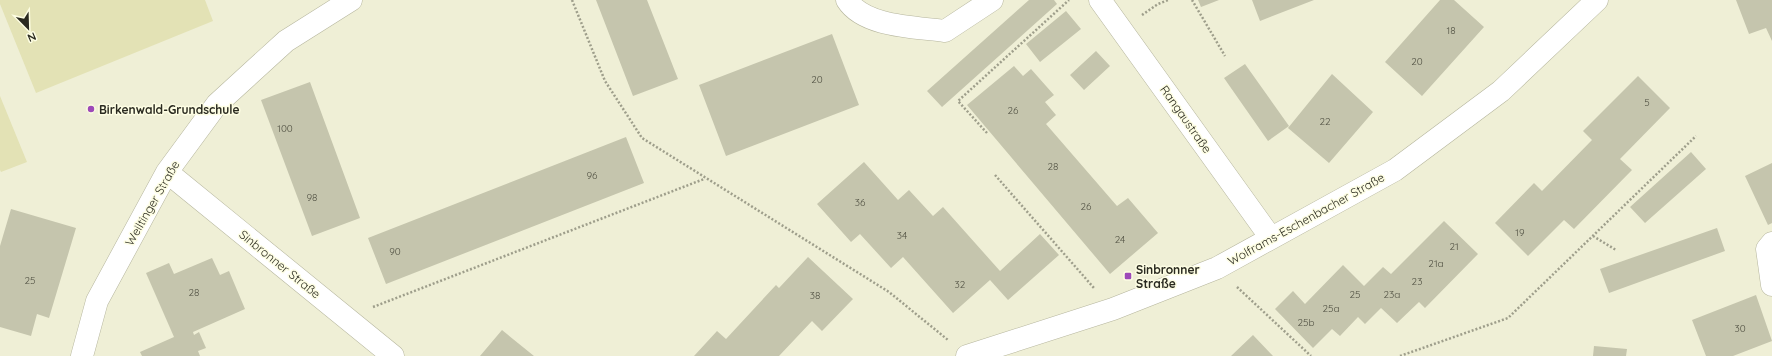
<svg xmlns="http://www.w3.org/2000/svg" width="1772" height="356" font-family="Quicksand,sans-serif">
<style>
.green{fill:#e3e2b5}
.building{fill:#c5c5ad}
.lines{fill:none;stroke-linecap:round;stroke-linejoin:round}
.minor-casing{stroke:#b5b59d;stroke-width:23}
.path{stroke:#9e9e8b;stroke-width:2.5;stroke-dasharray:2 2;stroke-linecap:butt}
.minor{stroke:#fff;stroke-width:22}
.poi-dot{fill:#9d49b8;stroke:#fdfde3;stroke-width:1.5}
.labels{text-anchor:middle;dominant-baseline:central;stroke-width:3;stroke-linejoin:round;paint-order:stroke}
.number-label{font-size:10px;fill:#515143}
.poi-label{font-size:12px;font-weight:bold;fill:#2a2a20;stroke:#fdfde3;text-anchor:start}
.street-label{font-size:12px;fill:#2a2a20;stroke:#fdfde3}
</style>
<rect width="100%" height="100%" fill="#efefd6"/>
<path class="green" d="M0,0h205l8,21 -177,72 -36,-89z
M0,96l27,66 -26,10 -1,-2z"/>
<path class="building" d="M596,0h51l31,79 -45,17z
M1029,0h25l3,4 -115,103 -15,-16z
M1198,0h21l-18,7z
M1252,0h62l-54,21z
M1440,0h14l30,27 -62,69 -37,-34z
M1736,0h36v41l-6,-13 -17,6z
M1066,11l15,18 -41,33 -14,-18z
M832,34l27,71 -133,51 -27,-71z
M1096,51l14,15 -26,24 -14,-15z
M1245,64l44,62 -21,15 -44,-63z
M1014,66l9,10 8,-7 23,26 -9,7 11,13 -10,9 71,82 11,-8 30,35 -48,41 -143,-169z
M1332,74l41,38 -44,51 -41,-35z
M1638,76l32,32 -50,51 12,11 -58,59 -10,-9 -36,36 -33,-33 39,-40 8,8 50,-51 -9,-9z
M310,82l50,136 -48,18 -51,-136z
M626,137l18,46 -258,101 -18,-46z
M1691,152l15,17 -61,54 -15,-16z
M864,162l34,38 11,-10 24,26 10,-9 57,64 40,-37 19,21 -51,45 -18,-20 -37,33 -50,-56 -12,11 -31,-34 -9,8 -34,-38z
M1772,163v60l-4,2 -23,-49z
M11,209l65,19 -27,90 -12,-4 -6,22 -31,-9v-81z
M1444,221l34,33 -53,54 -6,-6 -22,21 -16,-15 -16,16 -7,-7 -18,19 -8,-7 -19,19 -38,-39 18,-18 12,13 38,-39 21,21 19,-19 8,7z
M1717,228l8,23 -116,42 -9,-24z
M808,257l45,42 -31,32 -10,-10 -33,35h-85l23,-25 9,8 50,-54 3,3z
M212,258l8,17 9,-4 16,38 -52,23 1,3 5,-3 7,16 -8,3 2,5h-58l-2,-4 34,-15 -28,-64 23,-10 5,11z
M1756,295l16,46 -39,15h-27l-14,-36z
M502,330l32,26h-54z
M1253,335l20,21h-42z
M1594,346l33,3 -1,7h-33z"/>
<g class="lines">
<defs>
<path id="minor" d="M847,0c17,27 69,27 98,31l47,-31
M1100,0l171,238
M167,172l226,184
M1772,243l-5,6 5,36
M82,356l15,-55 70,-129 50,-68 69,-63 65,-41
M967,356l146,-47 104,-41 178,-98 106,-79 96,-91"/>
</defs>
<use href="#minor" class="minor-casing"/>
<path class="path" d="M572,0l33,81 37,57 247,154 59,48
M1192,0l33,56
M1142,15l16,-11 10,-4
M987,133l-29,-32 111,-101
M995,175l99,113
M1593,236l23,14
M1237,287l74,69
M373,307l331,-128
M1400,356l108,-38 188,-182"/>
<use href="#minor" class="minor"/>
</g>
<g class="poi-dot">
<circle cx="91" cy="109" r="4"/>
<rect x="1124" y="272" width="8" height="8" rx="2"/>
</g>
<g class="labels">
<g class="number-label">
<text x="1451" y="30">18</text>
<text x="1417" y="61">20</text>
<text x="817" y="79">20</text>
<text x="1647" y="102">5</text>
<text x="1013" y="110">26</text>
<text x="1325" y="121">22</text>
<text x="285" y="128">100</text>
<text x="1053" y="166">28</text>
<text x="592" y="175">96</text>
<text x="312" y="197">98</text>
<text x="860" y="202">36</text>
<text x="1086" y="206">26</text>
<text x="1520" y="232">19</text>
<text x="902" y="235">34</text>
<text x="1120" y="239">24</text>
<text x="1454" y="246">21</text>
<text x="395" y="251">90</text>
<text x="1436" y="263">21a</text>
<text x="30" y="280">25</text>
<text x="1417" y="281">23</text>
<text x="960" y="284">32</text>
<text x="194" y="292">28</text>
<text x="1355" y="294">25</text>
<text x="1392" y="294">23a</text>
<text x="815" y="295">38</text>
<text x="1331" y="308">25a</text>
<text x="1306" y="322">25b</text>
<text x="1740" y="328">30</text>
</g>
<g class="poi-label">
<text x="99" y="109">Birkenwald-Grundschule</text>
<text x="1136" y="269">Sinbronner<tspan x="1136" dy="14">Straße</tspan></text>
</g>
<g class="street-label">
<text transform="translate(1186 119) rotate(55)">Rangaustraße</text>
<text transform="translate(152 203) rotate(-60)">Weiltinger Straße</text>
<text transform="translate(1306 219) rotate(-29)">Wolframs-Eschenbacher Straße</text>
<text transform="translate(280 264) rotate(39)">Sinbronner Straße</text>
</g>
</g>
<g transform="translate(28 28) rotate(157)" stroke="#fdfde3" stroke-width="3" paint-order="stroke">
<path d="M0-3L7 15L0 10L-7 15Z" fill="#2a2a20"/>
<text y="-6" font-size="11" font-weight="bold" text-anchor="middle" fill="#2a2a20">N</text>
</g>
</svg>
